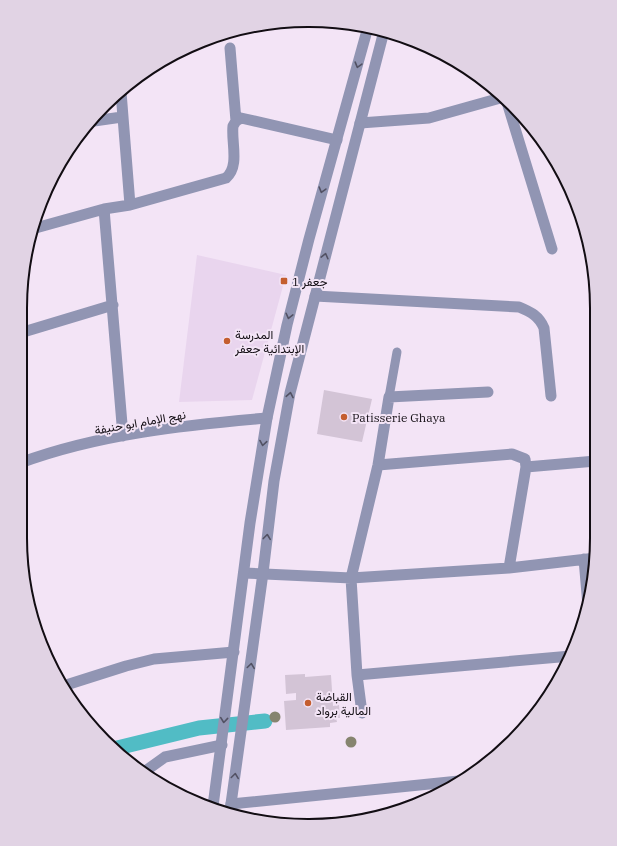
<svg xmlns="http://www.w3.org/2000/svg" width="617" height="846" font-family="'IBM Plex Serif',Vazirmatn,serif">
<style>
.built{fill:#e9d5ee}
.lines{fill:none;stroke-linecap:round;stroke-linejoin:round}
.canal{stroke:#51bcc5;stroke-width:15}
.building{fill:#d3c4d6}
.pedestrian{stroke:#9195b3;stroke-width:9}
.minor{stroke:#9195b3;stroke-width:11}
.tertiary{stroke:#9195b3;stroke-width:11}
.tree{fill:#86846f}
.oneway{stroke:#525163}
.poi-dot{fill:#c45e2f;stroke:#f3e4f6;stroke-width:1.5}
.labels{text-anchor:middle;dominant-baseline:central;stroke-width:4;stroke-linejoin:round;paint-order:stroke}
.poi-label{font-size:12px;fill:#120d13;stroke:#f3e4f6;text-anchor:start}
.street-label{font-size:12px;fill:#120d13;stroke:#f3e4f6}
.rim{fill:none;stroke:#120d13;stroke-width:2}
</style>
<rect width="100%" height="100%" fill="#f3e4f6"/>
<path class="built" d="M197,255l89,20 -34,125 -73,2z"/>
<g class="lines">
<path class="canal" d="M113,749l86,-21 66,-7"/>
</g>
<path class="building" d="M324,390l48,9 -10,43 -45,-8z
M305,674v3l26,-2 2,31 6,-1 1,13h-4l1,4 -7,1v4l-44,3 -2,-29 12,-1v-7l-10,1 -1,-19z"/>
<g class="lines">
<path class="pedestrian" d="M389,397l8,-45"/>
<path class="minor" d="M230,48l6,73
M121,92l9,113
M506,99l46,150
M94,121l28,-4
M360,123l69,-5 75,-21
M104,209l19,227
M32,229l72,-20 26,-4 96,-27c14,-12 5,-36 7,-52l3,-5 5,-3 96,22
M315,296l204,11c12,5 20,9 25,21l7,68
M20,333l93,-28
M20,463c78,-29 165,-38 247,-45
M378,465l134,-11 13,5 1,8 -17,101
M526,467l70,-6
M584,559l4,47
M244,573l107,5 158,-10 87,-10
M357,675l214,-19
M63,686l63,-20 28,-7 80,-7
M362,713l-5,-38 -6,-97 27,-113 11,-68 99,-5
M144,772l21,-15 57,-12
M231,804l228,-23"/>
<path class="tertiary" d="M213,806l37,-283 17,-105 20,-93 22,-86 59,-212
M230,811l33,-238 11,-92 16,-88 94,-362"/>
</g>
<g class="tree">
<circle cx="275" cy="717" r="5.5"/>
<circle cx="351" cy="742" r="5.5"/>
</g>
<defs><path id="oneway-chevron" d="M-2-3.5L2.5 0L-2 3.5" fill="none" stroke-width="1.6" stroke-linecap="round" stroke-linejoin="round"/></defs>
<g class="oneway">
<use href="#oneway-chevron" transform="translate(358 65) rotate(106)"/>
<use href="#oneway-chevron" transform="translate(322 190) rotate(106)"/>
<use href="#oneway-chevron" transform="translate(325 256) rotate(-76)"/>
<use href="#oneway-chevron" transform="translate(289 316) rotate(104)"/>
<use href="#oneway-chevron" transform="translate(290 395) rotate(-79)"/>
<use href="#oneway-chevron" transform="translate(263 443) rotate(99)"/>
<use href="#oneway-chevron" transform="translate(267 537) rotate(-83)"/>
<use href="#oneway-chevron" transform="translate(251 666) rotate(-82)"/>
<use href="#oneway-chevron" transform="translate(224 720) rotate(96)"/>
<use href="#oneway-chevron" transform="translate(235 776) rotate(-82)"/>
</g>
<g class="poi-dot">
<rect x="280" y="277" width="8" height="8" rx="2"/>
<circle cx="227" cy="341" r="4"/>
<circle cx="344" cy="417" r="4"/>
<circle cx="308" cy="703" r="4"/>
</g>
<g class="labels">
<g class="poi-label">
<text x="292" y="281">جعفر 1</text>
<text x="235" y="334">المدرسة<tspan x="235" dy="14">الإبتدائية جعفر</tspan></text>
<text x="352" y="417">Patisserie Ghaya</text>
<text x="316" y="696">القباضة<tspan x="316" dy="14">المالية برواد</tspan></text>
</g>
<g class="street-label">
<text transform="translate(140 422) rotate(-10)">نهج الإمام ابو حنيفة</text>
</g>
</g>
<path d="M0 0H617V846H0ZM308 27H309A281 281 0 0 1 590 308V538A281 281 0 0 1 309 819H308A281 281 0 0 1 27 538V308A281 281 0 0 1 308 27Z" fill="#e1d3e4" fill-rule="evenodd"/>
<path class="rim" d="M308 27H309A281 281 0 0 1 590 308V538A281 281 0 0 1 309 819H308A281 281 0 0 1 27 538V308A281 281 0 0 1 308 27Z"/>
</svg>
